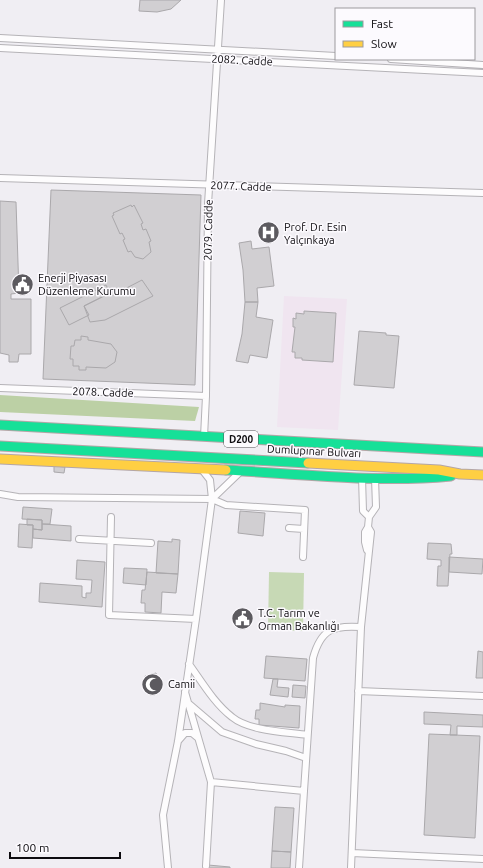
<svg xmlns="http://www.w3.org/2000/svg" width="483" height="868" font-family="Ubuntu,sans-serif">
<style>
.commercial{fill:#f0e5f0}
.green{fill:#c7d9b5}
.forest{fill:#bcd0a5}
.building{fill:#d1cfd2;stroke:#aaa8ab}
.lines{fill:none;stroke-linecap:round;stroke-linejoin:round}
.street-casing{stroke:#b5b3b7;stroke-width:8}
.fast-casing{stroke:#b4a6a7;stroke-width:11}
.slow-casing{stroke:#b4a6a7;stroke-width:11}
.street{stroke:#fdfcfd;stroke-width:6}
.fast{stroke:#16e098;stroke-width:9}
.slow{stroke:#ffcf43;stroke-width:9}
.labels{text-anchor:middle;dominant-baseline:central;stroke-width:3;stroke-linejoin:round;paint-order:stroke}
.shield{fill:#fcfafe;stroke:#555357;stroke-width:1}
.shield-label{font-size:10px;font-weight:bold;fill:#0d0b0f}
.street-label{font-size:11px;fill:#0d0b0f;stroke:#fcfafe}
.poi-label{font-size:11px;fill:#0d0b0f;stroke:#fcfafe;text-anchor:start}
</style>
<rect width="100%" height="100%" fill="#f0eef3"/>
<path class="commercial" d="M284,296l63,3 -9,131 -61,-3z"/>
<path class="green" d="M269,572l35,1 -1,58 -35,-1z"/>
<path class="forest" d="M0,395l199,12 -4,14 -195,-9z"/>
<path class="building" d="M140,0h41l-10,9 -14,3 -18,-1z
M51,190l150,5 -6,190 -152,-6z
M0,201l16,1 3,91 -8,1v5h20v55h-12l-1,8h-9v-7l-9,-2z
M131,205l1,2 2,-2 9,18 -2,1 2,6 3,-1 5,12 -2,1 2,10 -8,7 -8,-2 -4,-6 -3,1 -5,-12 2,-1 -3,-6 -2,1 -8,-18 2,-1 -1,-2z
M251,241l1,8 17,-2 5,39 -17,2 1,14h-13l-2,-32 -4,-27z
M142,280l11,16 -48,24 -15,2 -6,-16 26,-13 1,3z
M106,285l4,8 -26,13 5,9 -20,10 -9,-17z
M245,302h13l-2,15 17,3 -6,38 -17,-3 -2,8 -12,-2 6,-27z
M304,311l32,2 -3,49 -31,-2v-2h-7v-6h-3l3,-25h-2v-9l3,1v-6l8,1z
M359,331l27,2v2l13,1 -5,52 -40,-3z
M81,336l7,1v3l23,4 6,8 -2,10 -9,6 -20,-1v3h-7v-4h-6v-7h-3l1,-13h3l1,-6h6z
M54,466l11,1 -1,6 -10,-1z
M23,507l29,2 -2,15h-8v-4l-20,-1z
M240,511l25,2 -2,23 -25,-3z
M27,519l15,1v10l-9,-1v-4h-6z
M19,524l14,1 -1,23 -14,-1z
M42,524l29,2v15l-38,-3v-9l9,1z
M172,539l8,1 -2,34 -22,-1 2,-32 14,1z
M428,543l23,1 1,10h-2l-2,32h-11l1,-20h3v-6l-14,-1z
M449,557l34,2 -1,15 -33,-2z
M77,560l28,2 -3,45 -63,-5 1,-19 42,3v11l4,1v-5h5l1,-13 -16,-1z
M124,568l23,1 -1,16 -23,-2z
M147,572l31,2 -2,19 -14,-1 -1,21 -16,-1v-9h-4l1,-13h3z
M478,651l5,1v26h-7z
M266,656l41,3 -2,22 -41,-3z
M156,673l5,18 -12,3 -4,-18z
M273,679h5l-1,8 12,1 -1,9 -18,-2z
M293,685l13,1 -1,12 -13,-1z
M260,703l25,4v-2l15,1 -1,22 -40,-3v-6h-4l1,-9h4z
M424,712l59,3v12l-26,-1v9h-7l1,-10 -27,-1z
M429,734l51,2 -5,102 -51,-3z
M275,807l19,1 -3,44 -19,-1z
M272,851l19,1 -1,16h-19z
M208,865l22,2v1h-22z"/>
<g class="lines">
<defs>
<path id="street" d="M0,38l336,18
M0,48l483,25
M391,59l92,6
M0,178l483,15
M0,388l206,8
M204,437l2,-41 2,-192 13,-204
M362,477l1,34 6,6
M0,494l18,3 194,2 14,6 79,5 -2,47
M212,499l27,-26
M111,517l-2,98 87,4 16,-120 -2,-19 -7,-9
M289,528l15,1
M79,539l72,4
M367,550l-2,-8v-10l3,-5 1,-10 7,-10 -1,-29
M189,664c13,18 25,39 43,53 17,14 54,15 75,18
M358,691l125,5
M185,692l26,90 93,9 9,-133c8,-29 20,-33 48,-31
M188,703l34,29 34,12 30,7 20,7
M178,741l7,-8h7l6,5
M352,853l131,6
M206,866l5,-84
M168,868l-5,-53 15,-74 18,-122
M299,868l5,-77
M351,868l10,-241 10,-95 -3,-5"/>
<path id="fast" d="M0,425l483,27
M0,446l308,17
M226,470c73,4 152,13 225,6"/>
<path id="slow" d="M0,459l226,11
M308,463l131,7 21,4 23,1"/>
</defs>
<use href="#street" class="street-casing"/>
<use href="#fast" class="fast-casing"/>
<use href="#slow" class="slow-casing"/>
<use href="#street" class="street"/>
<use href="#fast" class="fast"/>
<use href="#slow" class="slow"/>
</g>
<defs>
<symbol id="hospital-disc" viewBox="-11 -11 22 22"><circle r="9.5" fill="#5c5a5f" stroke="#fcfafe"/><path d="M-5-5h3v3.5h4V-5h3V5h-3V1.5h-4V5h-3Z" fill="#fff"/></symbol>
<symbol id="civic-disc" viewBox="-11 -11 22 22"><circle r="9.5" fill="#5c5a5f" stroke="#fcfafe"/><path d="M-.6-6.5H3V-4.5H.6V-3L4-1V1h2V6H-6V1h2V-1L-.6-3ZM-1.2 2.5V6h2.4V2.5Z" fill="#fff"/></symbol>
<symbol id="mosque-disc" viewBox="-11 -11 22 22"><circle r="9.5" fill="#5c5a5f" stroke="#fcfafe"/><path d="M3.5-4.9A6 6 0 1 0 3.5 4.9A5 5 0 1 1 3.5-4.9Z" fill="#fff"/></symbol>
</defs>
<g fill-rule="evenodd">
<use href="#hospital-disc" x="256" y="220" width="25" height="25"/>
<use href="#civic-disc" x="10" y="272" width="25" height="25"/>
<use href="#civic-disc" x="230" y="606" width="25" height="25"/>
<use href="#mosque-disc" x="140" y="672" width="25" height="25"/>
</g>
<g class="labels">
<rect class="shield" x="224" y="431" width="34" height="16" rx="3"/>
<g class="shield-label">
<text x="241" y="439">D200</text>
</g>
<g class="street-label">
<text transform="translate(242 60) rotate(3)">2082. Cadde</text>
<text transform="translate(241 186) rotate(2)">2077. Cadde</text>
<text transform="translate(208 230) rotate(-89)">2079. Cadde</text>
<text transform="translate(103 392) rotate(2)">2078. Cadde</text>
<text transform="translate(314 451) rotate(3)">Dumlupınar Bulvarı</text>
</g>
<g class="poi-label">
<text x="284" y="227">Prof. Dr. Esin<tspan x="284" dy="13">Yalçınkaya</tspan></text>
<text x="38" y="278">Enerji Piyasası<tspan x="38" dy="13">Düzenleme Kurumu</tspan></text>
<text x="258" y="613">T.C. Tarım ve<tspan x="258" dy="13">Orman Bakanlığı</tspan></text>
<text x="168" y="684">Camii</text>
</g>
</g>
<rect x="335" y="8" width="140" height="52" fill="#fcfafe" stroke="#9c9a9e"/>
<rect x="343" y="21" width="20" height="6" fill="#16e098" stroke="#9c9a9e"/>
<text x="371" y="28" font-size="12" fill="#0d0b0f">Fast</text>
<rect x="343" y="41" width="20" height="6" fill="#ffcf43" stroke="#9c9a9e"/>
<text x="371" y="48" font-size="12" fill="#0d0b0f">Slow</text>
<path d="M10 852v6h110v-6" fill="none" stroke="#0d0b0f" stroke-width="2"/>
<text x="16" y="852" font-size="12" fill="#0d0b0f" stroke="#fcfafe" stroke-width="3" paint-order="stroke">100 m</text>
</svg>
